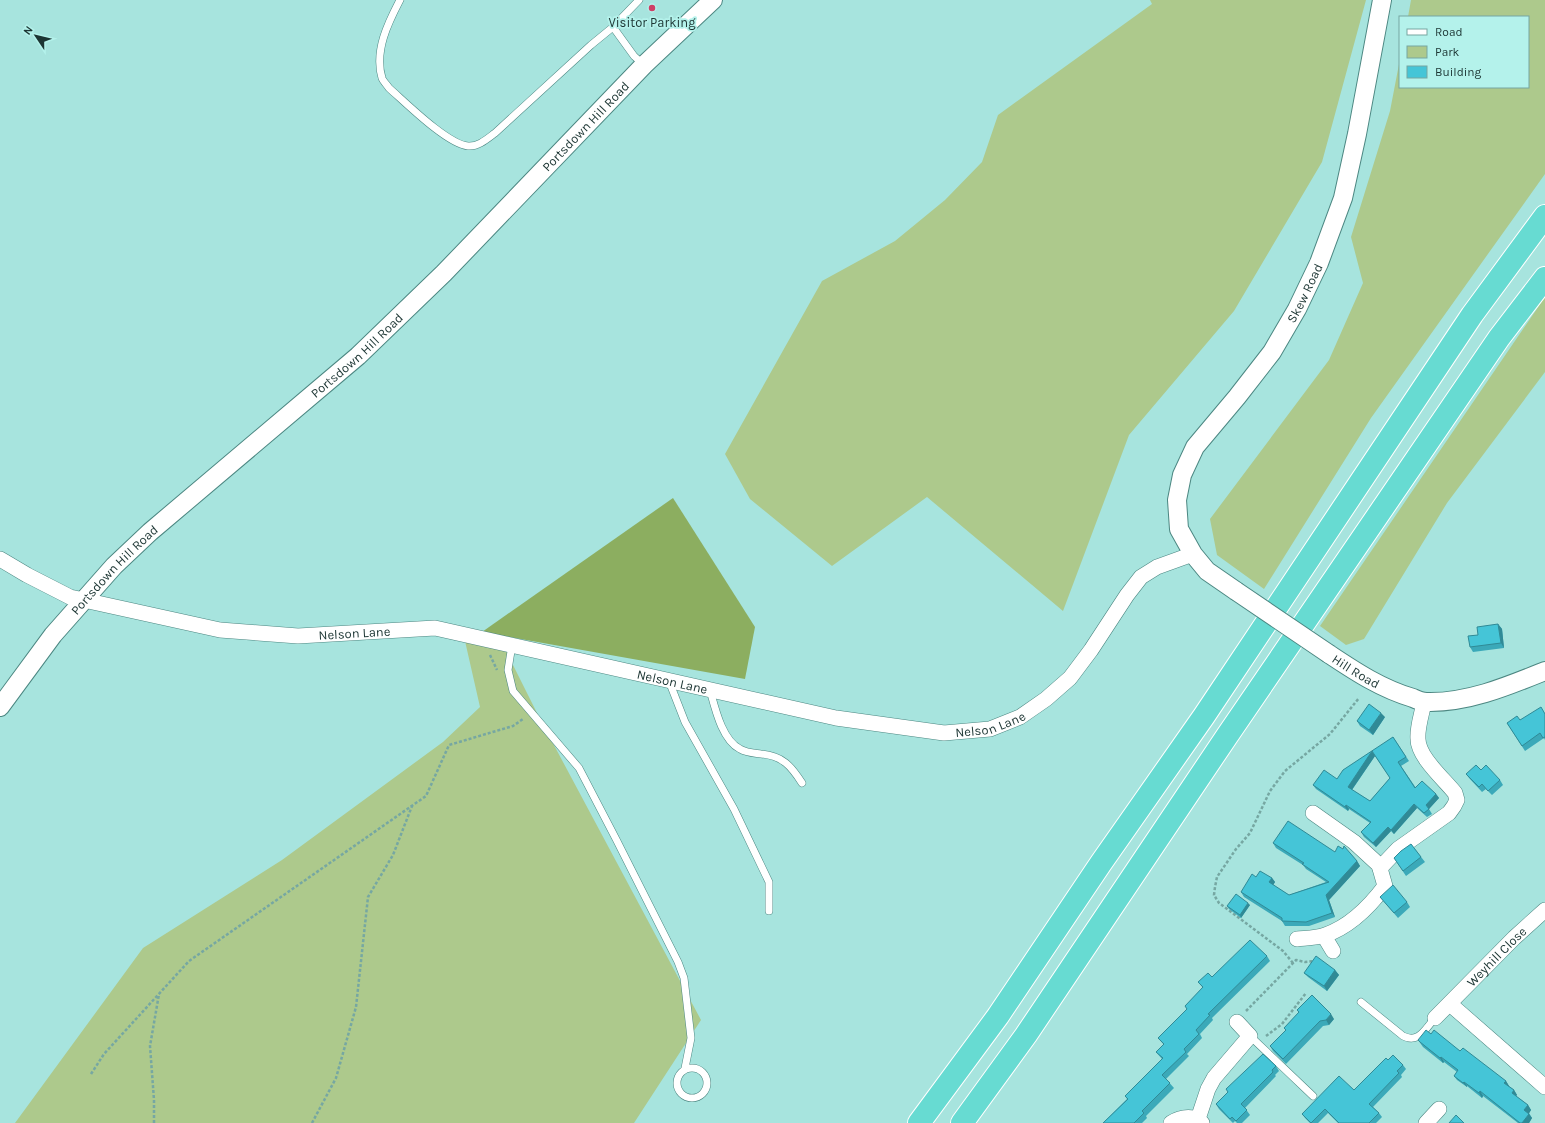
<svg xmlns="http://www.w3.org/2000/svg" width="1545" height="1123" font-family="Karla,sans-serif">
<style>
.green{fill:#adc98c}
.forest{fill:#8cae60}
.lines{fill:none;stroke-linecap:round;stroke-linejoin:round}
.service-casing{stroke:#4c8782;stroke-width:8}
.minor-casing{stroke:#4c8782;stroke-width:16}
.tertiary-casing{stroke:#4c8782;stroke-width:20}
.motorway-casing{stroke:#fff;stroke-width:24}
.path{stroke:#76a7a2;stroke-width:2.5;stroke-dasharray:3 2;stroke-linecap:butt}
.service{stroke:#fff;stroke-width:7}
.minor{stroke:#fff;stroke-width:15}
.tertiary{stroke:#fff;stroke-width:18}
.motorway{stroke:#67dbd2;stroke-width:22}
.tertiary-bridge-casing{stroke:#4c8782;stroke-width:20;stroke-linecap:butt}
.tertiary-bridge{stroke:#fff;stroke-width:18}
.wall{fill:#3ba9b9;fill-rule:evenodd}
.shaded-wall{fill:#308a96}
.building{fill:#45c5d7;stroke:#308a96;fill-rule:evenodd}
.poi-dot{fill:#ce3f66;stroke:#b4f2eb;stroke-width:1.5}
.labels{text-anchor:middle;dominant-baseline:central;stroke-width:3.5;stroke-linejoin:round;paint-order:stroke}
.poi-label{font-size:13px;fill:#1c3533;stroke:#b4f2eb}
.street-label{font-size:13px;fill:#1c3533;stroke:#b4f2eb}
</style>
<rect width="100%" height="100%" fill="#a7e4de"/>
<path class="green" d="M1150,0h216l-44,162 -88,149 -105,124 -66,176 -136,-114 -95,69 -82,-67 -25,-45 97,-173 73,-40 50,-41 37,-38 16,-47 154,-111z
M1411,0h134v174l-174,244 -107,171 -47,-34 -7,-36 119,-159 34,-77 -12,-46 39,-126 10,-52v28h128v-70h-120z
M1545,297v75l-98,131 -83,136 -18,6 -26,-19z
M465,641l41,10 34,68 161,301 -67,103h-619l128,-175 139,-88 161,-118 37,-35z"/>
<path class="forest" d="M673,498l82,129 -10,52 -263,-47z"/>
<g class="lines">
<defs>
<path id="service" d="M400,0c-12,23 -26,51 -18,78 1,3 5,7 7,10 16,14 58,56 79,58 10,1 19,-7 27,-13l96,-88 22,-18
M639,0l-26,27 21,29 10,9
M512,645l-4,25 5,21 66,77 38,73 61,121 6,16 7,60 -6,30
M669,681l16,41 49,87 35,73v29
M710,690c5,18 12,50 30,59 7,4 14,4 21,5 22,2 30,12 41,29
M1361,1002l42,34c16,8 22,-7 32,-18
M1250,1036l63,60
M677 1083a15 15 0 1 1 30 0a15 15 0 1 1-30 0Z"/>
<g id="minor">
<path id="s1" d="M0,559l27,16 43,22 150,33 78,6 137,-8 401,90 108,15 46,-4 30,-12 26,-18 24,-21 21,-28 36,-55 14,-18 16,-10 36,-13"/>
<path d="M1380,868l18,-19 51,-36 5,-7 3,-6 -2,-7c-11,-14 -37,-36 -37,-54 -1,-12 4,-25 6,-37"/>
<path d="M1324,936l9,15"/>
<path d="M1297,939c9,-1 19,-1 28,-4 24,-8 45,-29 60,-49l-6,-21 -25,-23 -41,-29"/>
<path d="M1450,1004l95,83"/>
<path id="s2" d="M1435,1018l79,-80 31,-28"/>
<path d="M1171,1123c9,-6 17,-7 27,-4"/>
<path d="M1202,1123l-4,-4 10,-30 6,-11 36,-42 -13,-14"/>
<path d="M1426,1123l13,-14"/>
</g>
<g id="tertiary">
<path id="s3" d="M1236,591l-29,-20 -14,-17 -14,-25 -2,-29 5,-25 13,-28 42,-50 35,-45 25,-43 22,-46 24,-65 14,-64 25,-134"/>
<path id="s4" d="M1329,654c27,18 53,35 84,44 4,2 9,4 14,4 41,1 81,-16 118,-31"/>
<path id="s5" d="M0,707l53,-72 61,-69 36,-34 208,-176 86,-83 200,-208 69,-65"/>
</g>
<path id="motorway" d="M919,1123l79,-107 103,-153 103,-147 268,-401 73,-99
M962,1123l64,-88 201,-299 272,-398 46,-60"/>
</defs>
<use href="#service" class="service-casing"/>
<use href="#minor" class="minor-casing"/>
<use href="#tertiary" class="tertiary-casing"/>
<use href="#motorway" class="motorway-casing"/>
<path class="path" d="M490,655l7,15
M1293,963l-10,-12 -64,-48 -5,-8 1,-8 2,-10 19,-28 14,-16 20,-42 15,-20 45,-37 29,-36
M1246,1011l50,-51 9,2 10,-1
M1266,1036l16,-12 24,-31
M91,1074l13,-20 85,-93 237,-165 23,-51 64,-19 10,-7
M154,1123v-23l-4,-54 9,-52
M312,1123l24,-45 20,-71 12,-110 25,-42 19,-49"/>
<use href="#service" class="service"/>
<use href="#minor" class="minor"/>
<use href="#tertiary" class="tertiary"/>
<use href="#motorway" class="motorway"/>
<defs>
<path id="tertiary-bridge" d="M1236,591l93,63"/>
</defs>
<use href="#tertiary-bridge" class="tertiary-bridge-casing"/>
<use href="#tertiary-bridge" class="tertiary-bridge"/>
</g>
<path class="wall" d="M1498,624l4,5 2,19 -31,4 -3,-5 8,-12z
M1545,714v26l-1,-2 -19,13 -18,-28z
M1385,717l-12,18 -13,-9 -3,-5z
M1393,737l16,24 -8,5 15,22 20,6 3,4 -10,11 3,5 -5,3 -10,-9 -23,26 -3,-3 -15,16 -12,-10 -3,-5 9,-9 -21,-14 -1,2 -32,-22 -3,-4 24,-6zM1375,756l15,22 -20,23 -18,-11z
M1481,770l19,10 3,5 -11,10 -6,-6 -4,3 -13,-14 -3,-4z
M1273,843l62,9 22,9 3,5 -31,34 6,17 -26,9h-24l-3,-5 -38,-24 -3,-5 15,-15 16,1 3,4 -2,3 16,10 37,-13 -20,-13 -3,-4 -27,-17z
M1411,844l14,18 -19,14 -12,-18z
M1380,897l27,5 3,5 -12,11z
M1250,905l-9,13 -12,-9 -2,-3z
M1267,956l3,5 -58,57 1,2 -13,14 2,4 -15,16 2,2 -23,23 8,9 -28,28 1,2 -5,5h-39l24,-24 -2,-3 37,-37 -6,-7 8,-7 -6,-7 29,-29 -2,-3 18,-18 -5,-6z
M1335,970l4,5 -12,16 -19,-14 -4,-4z
M1297,1010l37,9 -5,6 -6,1 -37,38 -13,-13 -3,-5 16,-16 -2,-2 15,-15z
M1431,1034l29,17 46,30 3,5 5,4 3,5 -1,1 12,9 3,5 -2,3 3,5 -3,5h-11l-35,-27 -1,2 -15,-12v1l-10,-7 -3,-4 3,-4 -13,-10 -1,1 -20,-16 -5,-7z
M1388,1060l15,5 3,4 -5,6 1,2 -29,30 6,6 3,4 -6,6h-38l-10,-10 -10,10h-8l-5,-5 -3,-4 52,-24z
M1276,1066l3,5 -4,4 1,1 -31,32 5,7 -8,8h-5l-2,-2 -2,2 -14,-14 -3,-5 12,-12 -2,-3z"/>
<path class="shaded-wall" d="M1498,624l4,5 2,19 -3,-5z
M1381,713l4,4 -12,18 -4,-5z
M1372,751l3,5 -24,35 -3,-4z
M1436,794l3,4 -10,11 -3,-4z
M1414,804l3,4 -23,26 -3,-4z
M1346,805l3,4 -1,2 -3,-4z
M1388,827l3,4 -15,16 -3,-4z
M1357,861l3,5 -31,34 6,17 -3,-4 -6,-18z
M1272,878l3,4 -3,5 -3,-5z
M1248,903l2,2 -9,13 -1,-3z
M1335,970l4,5 -12,16 -3,-5z
M1331,1014l3,5 -5,6 -3,-5z
M1441,1057l3,5 -1,1 -3,-5z
M1506,1081l3,5 -1,2 -4,-5z
M1464,1082l3,4v1l-4,-4z
M1514,1090l3,5 -2,2 -3,-4z
M1480,1091l3,5 -1,2 -3,-5z
M1528,1105l3,5 -3,5 -4,-5z
M1529,1114l3,4 -3,5h-7z"/>
<path class="building" d="M1498,624l3,19 -31,4 -2,-11 10,-1 -1,-8z
M1369,704l12,9 -12,17 -12,-9z
M1541,707l4,7v23l-2,1 -3,-5 -18,13 -15,-23 10,-7 3,4z
M1393,737l13,20 -8,5 17,26 7,-7 14,13 -10,11 3,4 -5,4 -10,-9 -23,26 -3,-3 -15,16 -12,-11 10,-10 -25,-17 -1,2 -32,-22 11,-15 13,9 6,-9zM1372,751l18,27 -20,23 -22,-14z
M1476,765l5,5 5,-5 14,15 -12,11 -6,-7 -3,3 -13,-13z
M1288,821l47,31 3,-6 5,3 1,-3 13,15 -31,34 6,18 -26,9 -24,-1v-3l-41,-26 11,-18 4,3 4,-6 12,7 -3,4 20,13 40,-13 -27,-18 2,-1 -31,-20z
M1411,844l10,13 -18,14 -9,-13 7,-7z
M1393,885l14,17 -13,11 -14,-16z
M1236,894l12,9 -8,12 -13,-9z
M1250,940l17,16 -59,58 2,1 -14,15 3,4 -15,15 2,3 -24,23 8,8 -28,28 2,2 -10,10h-31l25,-24 -3,-3 38,-38 -7,-6 8,-8 -6,-6 29,-29 -2,-3 18,-19 -5,-5 10,-9 4,4z
M1316,956l19,14 -11,16 -20,-13z
M1312,995l19,19 -5,6 -6,1 -37,38 -13,-13 16,-16 -2,-2 15,-16 -2,-2z
M1426,1030l5,4 3,-4 26,21 3,-3 43,33 -2,2 10,7 -2,3 16,12 -4,5 5,4 -7,9h-2l-40,-32 -1,2 -15,-11 -1,1 -9,-7 4,-6 -17,-13 -1,1 -20,-16 -2,-2z
M1263,1054l13,12 -4,4 1,2 -32,32 6,6 -11,11 -4,-4 -2,2 -14,-15 12,-12 -2,-3z
M1393,1055l10,10 -6,6 2,2 -30,31 10,9 -10,10h-30l-14,-14 -14,14 -9,-9 37,-38 15,14 32,-32 2,2z
M1456,1115l8,8h-15z"/>
<circle class="poi-dot" cx="652" cy="8" r="4"/>
<g class="labels">
<g class="poi-label">
<text x="652" y="22">Visitor Parking</text>
</g>
<g class="street-label">
<text stroke="none"><textPath href="#s5" startOffset="827">Portsdown Hill Road</textPath></text>
<text stroke="none"><textPath href="#s3" startOffset="361">Skew Road</textPath></text>
<text stroke="none"><textPath href="#s5" startOffset="503">Portsdown Hill Road</textPath></text>
<text stroke="none"><textPath href="#s5" startOffset="179">Portsdown Hill Road</textPath></text>
<text stroke="none"><textPath href="#s1" startOffset="368">Nelson Lane</textPath></text>
<text stroke="none"><textPath href="#s4" startOffset="32">Hill Road</textPath></text>
<text stroke="none"><textPath href="#s1" startOffset="692">Nelson Lane</textPath></text>
<text stroke="none"><textPath href="#s1" startOffset="1016">Nelson Lane</textPath></text>
<text stroke="none"><textPath href="#s2" startOffset="87">Weyhill Close</textPath></text>
</g>
</g>
<rect x="1399" y="16" width="130" height="72" fill="#b4f2eb" stroke="#77a6a1"/>
<rect x="1407" y="29" width="20" height="6" fill="#ffffff" stroke="#77a6a1"/>
<text x="1435" y="36" font-size="12" fill="#1c3533">Road</text>
<rect x="1407" y="46" width="20" height="12" fill="#adc98c" stroke="#77a6a1"/>
<text x="1435" y="56" font-size="12" fill="#1c3533">Park</text>
<rect x="1407" y="66" width="20" height="12" fill="#45c5d7" stroke="#77a6a1"/>
<text x="1435" y="76" font-size="12" fill="#1c3533">Building</text>
<g transform="translate(36 36) rotate(305)" stroke="#b4f2eb" stroke-width="3" paint-order="stroke">
<path d="M0-3L7 15L0 10L-7 15Z" fill="#1c3533"/>
<text y="-6" font-size="11" font-weight="bold" text-anchor="middle" fill="#1c3533">N</text>
</g>
</svg>
